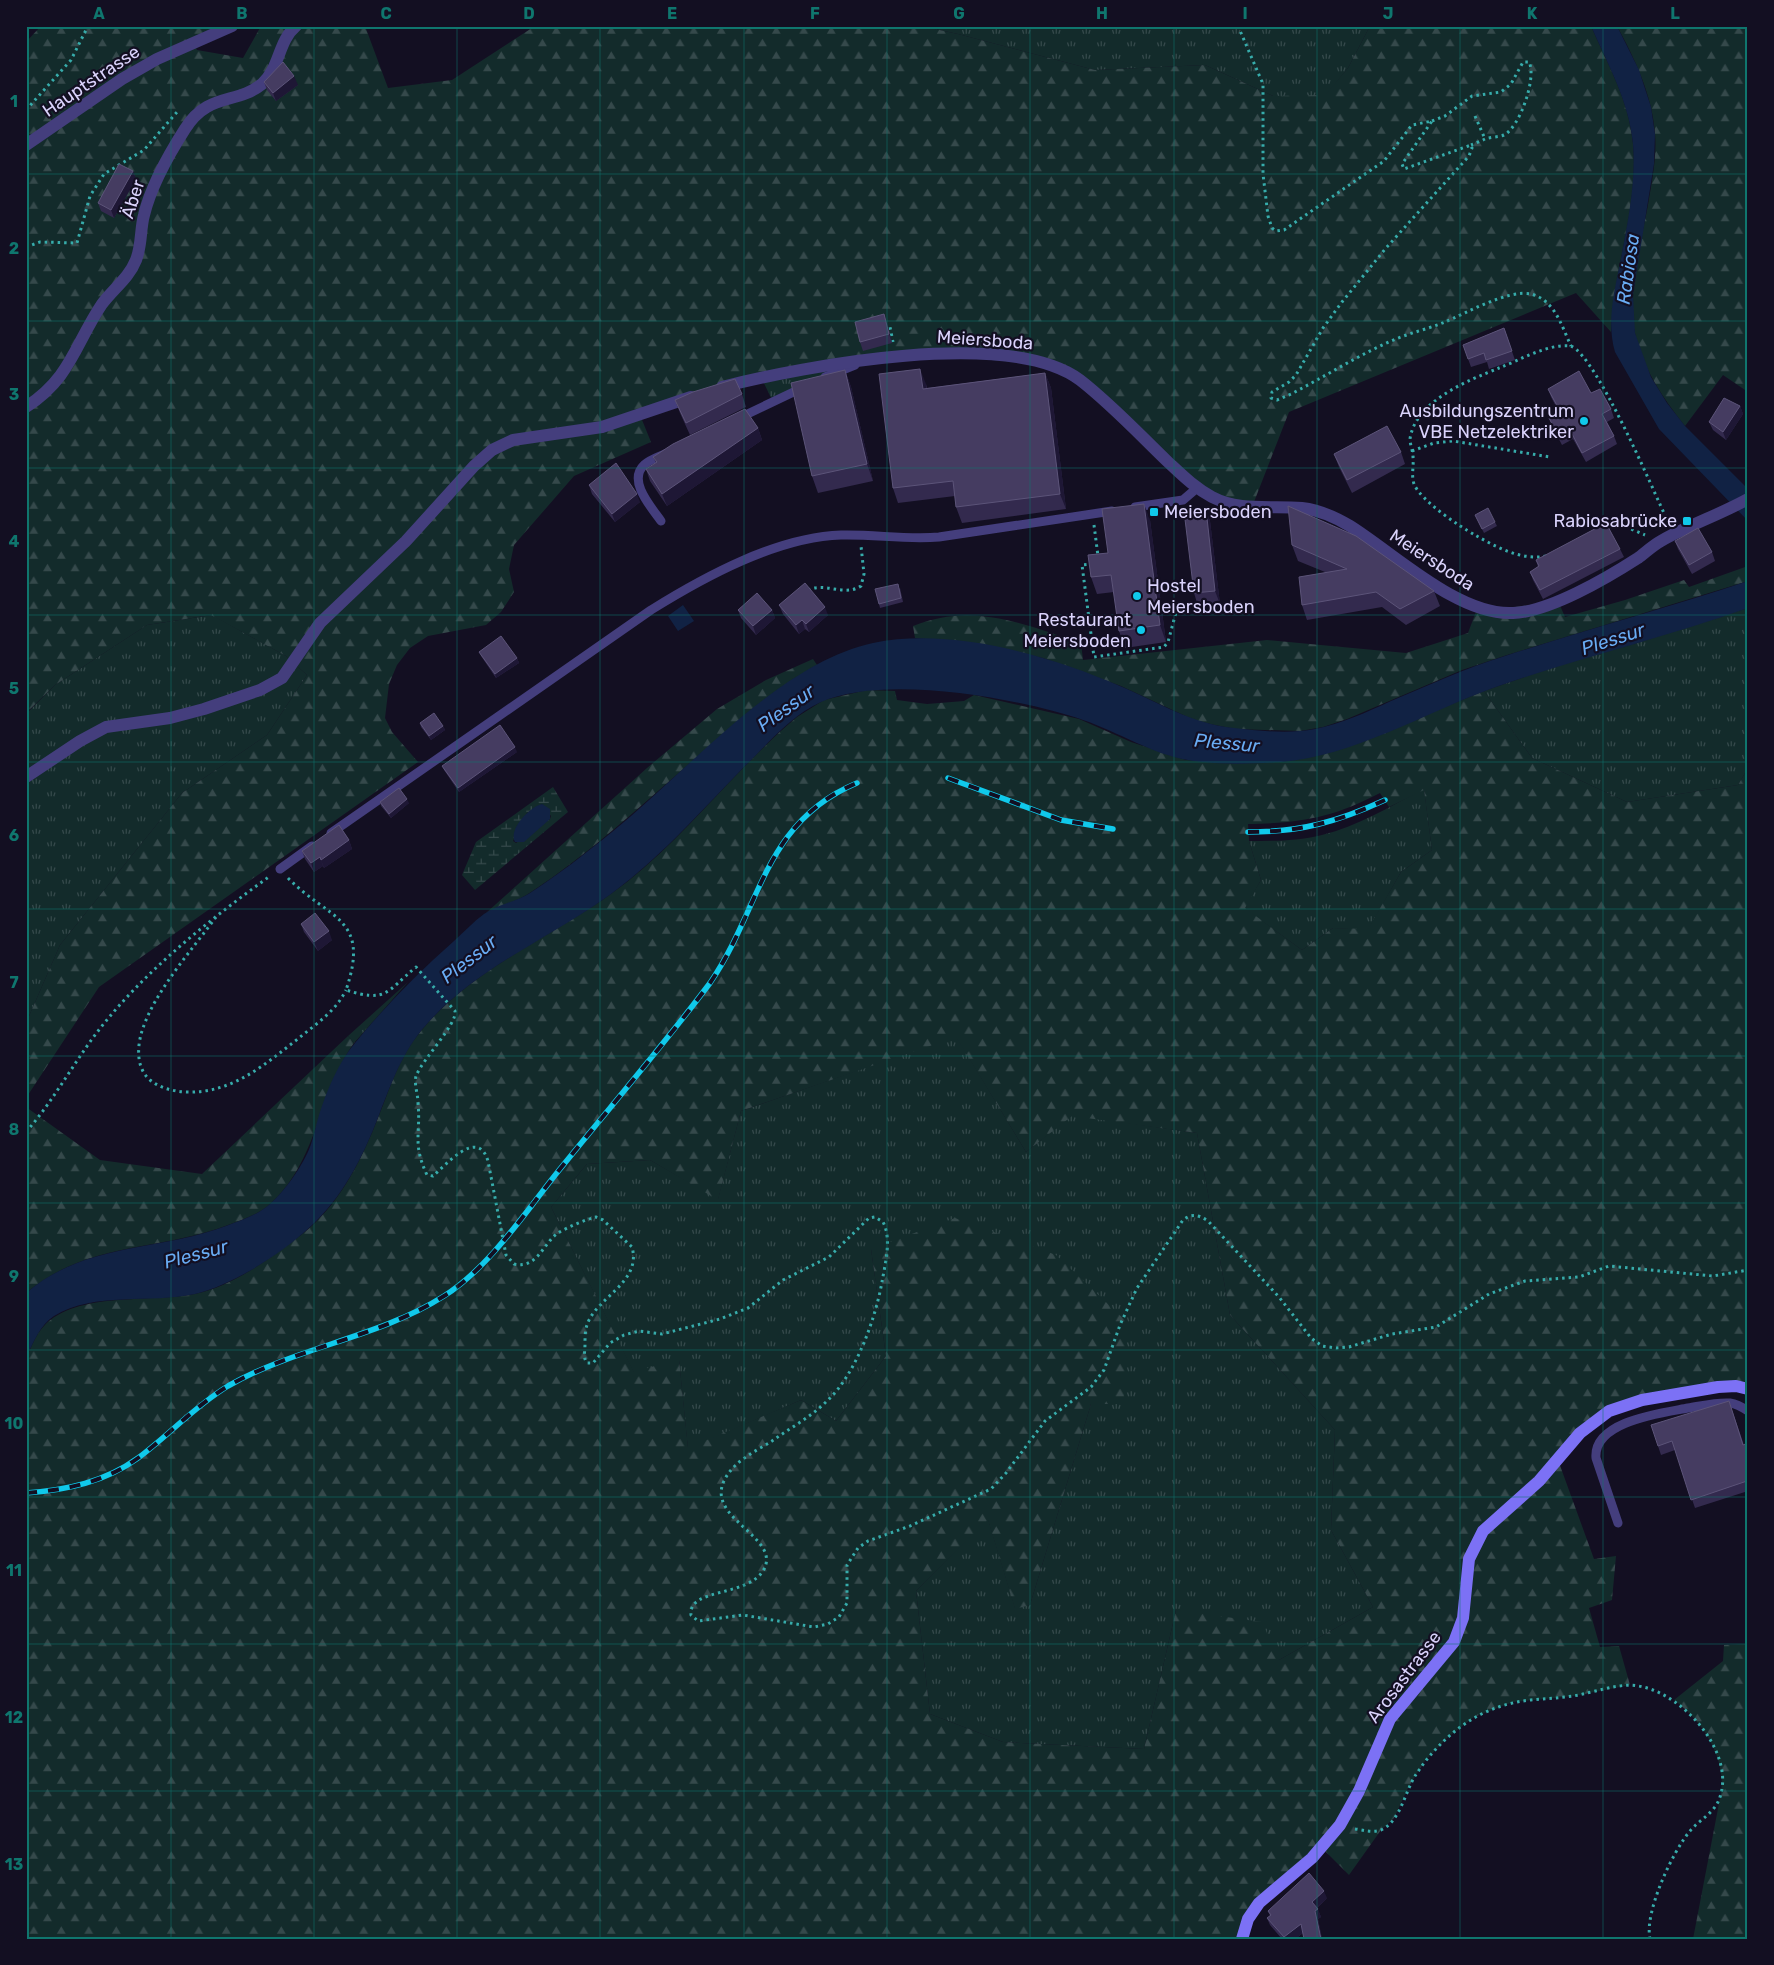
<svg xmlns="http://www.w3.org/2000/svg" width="1774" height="1965" font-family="Rubik,sans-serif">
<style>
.grass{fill:url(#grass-tufts)}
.forest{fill:url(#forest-firs);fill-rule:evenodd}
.wetland{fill:url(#wetland-marsh);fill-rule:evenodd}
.water{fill:#124}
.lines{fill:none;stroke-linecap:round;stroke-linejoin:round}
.path{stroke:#37acab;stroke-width:3;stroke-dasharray:2.5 4;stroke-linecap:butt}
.service{stroke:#443e7d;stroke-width:9}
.minor{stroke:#443e7d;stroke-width:12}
.tertiary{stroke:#443e7d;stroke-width:12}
.secondary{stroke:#7c71f5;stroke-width:12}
.rail-casing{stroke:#10c9eb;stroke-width:5.5}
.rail{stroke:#130f22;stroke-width:4;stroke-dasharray:11;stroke-linecap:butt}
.wall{fill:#332a4e}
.shaded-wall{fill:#1e1735}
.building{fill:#453c61;stroke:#5c5479}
.grid{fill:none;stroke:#0f766e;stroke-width:1;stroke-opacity:0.55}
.poi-dot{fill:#10c9eb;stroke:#130f22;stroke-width:2}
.labels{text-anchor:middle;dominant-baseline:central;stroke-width:4.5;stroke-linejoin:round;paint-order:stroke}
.street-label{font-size:18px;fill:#dad3fc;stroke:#130f22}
.poi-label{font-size:18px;fill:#dad3fc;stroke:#130f22;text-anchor:end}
.water-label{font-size:19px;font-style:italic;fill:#69acf4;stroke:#130f22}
.neatline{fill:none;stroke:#0f766e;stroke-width:2}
.grid-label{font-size:16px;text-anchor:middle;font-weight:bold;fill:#0f766e}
</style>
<defs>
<pattern id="grass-tufts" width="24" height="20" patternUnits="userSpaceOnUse" patternTransform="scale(1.25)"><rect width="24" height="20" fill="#132b2b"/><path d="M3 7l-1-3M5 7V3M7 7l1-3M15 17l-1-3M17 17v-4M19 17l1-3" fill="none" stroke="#35494b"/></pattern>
<pattern id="forest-firs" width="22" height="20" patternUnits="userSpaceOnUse" patternTransform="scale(1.25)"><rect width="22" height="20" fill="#132b2b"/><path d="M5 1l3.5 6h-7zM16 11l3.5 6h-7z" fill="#35494b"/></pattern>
<pattern id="wetland-marsh" width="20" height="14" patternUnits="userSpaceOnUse" patternTransform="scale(1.25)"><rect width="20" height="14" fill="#132b2b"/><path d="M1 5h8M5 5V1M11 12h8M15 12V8" fill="none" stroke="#35494b"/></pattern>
</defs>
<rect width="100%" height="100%" fill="#130f22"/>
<path class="grass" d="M921,26h449l-22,42 -23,28h-52l-68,-31 -110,5 -137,-36z
M867,361l-94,41 -11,-23z
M1748,608v160l-10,17 -111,17 -95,-44 -48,-67 72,-25z
M212,615l74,41 21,19 -40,60 -85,58 -122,152 -34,78v-309l29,-29 92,-60z
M1424,789l8,61 -31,22 -33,58 -35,-2 -31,22 -58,-42 17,-28 -12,-39c25,0 49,0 73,-6 36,-9 69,-29 102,-46z
M408,982l-54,61 -6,-7z
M956,1036l70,116 46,-37 125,18 33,182 105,115 -4,100 42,77 -94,53 -103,-50 -32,139 -141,-7 -73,-28 -14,-123 72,-72 27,89 15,-3 61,-201h33l-253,-155 15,107 -50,65 -35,-21 -113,49 -9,-89 -45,13 -83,-166 36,-43 63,-4 68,39 23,-88z"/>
<path class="forest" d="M41,26h191l-39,16 4,8 46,8 18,-32h104l23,62 64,-8 83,-54h386l37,8 137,36 110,-5 68,31 52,-1 23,-27 22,-42h221c17,39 38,74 42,118 6,63 -20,125 -22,188l-35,-39 -287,119 -37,95 -27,-4 -171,-137 -124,-12 -168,25 -122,36 11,27 -77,34 -60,69 -5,24 5,23 -13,20 -15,13 -58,11 -18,12 -13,17 -8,19 -4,34 7,14 26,30 -319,225 -73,111v-75l34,-78 122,-152 85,-58 40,-60 -21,-19 -75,-41 -64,10 -92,60 -29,28v-671z
M1617,26h131v366l-25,-17 -38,51c-22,-28 -42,-57 -50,-93 -9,-38 6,-90 13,-128 4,-24 9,-48 7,-72 -3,-38 -20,-74 -38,-107z
M1748,566v15l-241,74 -45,15 -115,49 -24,8 -23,4 -64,-2 -21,-4 -21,-5 -73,-34 -78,-28 -84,-16 -44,-4 -2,-12c59,-24 112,-2 168,17l2,17 184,-20 139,13 62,-20 9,-24 8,2 73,-10 7,16 60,-17 59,-20 5,7z
M813,659l4,6c-104,65 -184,160 -286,227 -14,10 -31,13 -45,21l161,-145 70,-59 49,-29z
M867,690l28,1 2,9 30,4 37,-3 10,-6 105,24 52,23 55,18 98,2 64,-16 136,-55 48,67 95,44 111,-17 10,-17v621l-5,-1 -124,19 -61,53 36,99 22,-3 -4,44 -23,8 11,39 19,-1 11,39 -56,11 -61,6 -39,15 -27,21 -23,24 -16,26 -14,30 -13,12 -32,45 -27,-27 -56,49 -24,42h-1216v-581c5,-10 10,-24 18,-32 33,-35 107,-23 151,-32 39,-8 75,-36 106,-59 38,-29 60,-74 77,-117 14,-35 22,-64 48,-93 55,-63 136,-92 201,-143 62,-49 109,-114 170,-165l27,-17zM1424,790l8,60 -31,22 -33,57 -35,-1 -31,22 -57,-42 16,-28 -12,-39 -1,-17c53,-1 84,-6 132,-31l9,14zM956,1037l70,115 46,-36 125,17 33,182 105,115 -4,100 42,77 -94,53 -17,-38 -86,-12 -32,139 -141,-7 -73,-28 -14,-123 72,-71 27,89 15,-4 61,-201h33l2,-83 -70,-66 -101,-37 -84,31 15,107 -50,65 -35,-21 -113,48 -9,-89 -45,13 -83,-165 36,-43 63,-4 68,40 23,-89z
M348,1036l6,7c-36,51 -36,119 -85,162 -12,10 -27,15 -41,20 -71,27 -140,16 -202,68v-186l74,53 102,14z
M1748,1644v295h-55l28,-146c5,-37 -19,-72 -47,-93l49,-39 1,-16z"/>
<path class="wetland" d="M553,787l15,25 -93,78 -13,-15 14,-33zM542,804l9,12 -1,3 -34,24 -3,-2 14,-28z"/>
<path class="water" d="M1591,26h26l22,44 12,37 4,27 -1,30 -21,131 2,38 16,44 16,26 18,23 63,63v32l-89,-92 -44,-77c-9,-31 0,-63 6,-94 7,-37 15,-76 12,-114 -4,-43 -25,-79 -42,-118z
M1748,581v27c-84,30 -171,50 -255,80 -66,24 -142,69 -212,74 -28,2 -66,3 -93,-2 -37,-6 -69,-28 -105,-40 -65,-22 -198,-46 -262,-18 -31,14 -54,43 -78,66 -45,46 -88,96 -142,133 -59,41 -127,69 -175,124 -24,27 -34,57 -47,90 -16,42 -36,82 -69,112 -29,27 -77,58 -115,67 -45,10 -100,-3 -141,22 -14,9 -21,27 -28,42v-65c60,-51 130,-41 200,-67 16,-6 32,-11 45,-23 14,-13 27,-31 36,-49 6,-12 8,-26 12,-39 8,-25 19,-52 36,-72 30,-37 63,-70 99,-102 10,-9 19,-19 30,-27 14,-10 32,-12 46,-21 28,-18 56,-40 82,-61 75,-60 165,-168 261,-189 78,-16 176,12 247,43 38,16 72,38 114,42 25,3 56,6 81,1 26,-5 52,-17 76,-28 38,-16 75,-33 114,-45 80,-26 162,-48 243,-75z
M683,605l11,16 -16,10 -10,-15z
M542,804l8,5v10l-26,23h-9c-7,-13 15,-35 27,-38z"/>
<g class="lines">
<path class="path" d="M1238,26l25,58v90l5,42 4,12 4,3 8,-1 100,-69 28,-36 20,-4 -30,43 2,5 67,-24 1,3 -3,8 -83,92 -44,54 -19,26 -27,47 -7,7 -17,10 -1,6 6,2 14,-6c33,-17 66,-38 100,-53 18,-8 37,-12 54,-19 21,-9 64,-33 86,-28 24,6 31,33 40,52
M26,110l45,-50 17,-34
M1475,116l10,23
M1432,121l13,-5 27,-20 29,-4 10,-8 12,-22h6c8,15 -9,65 -25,73 -5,2 -13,2 -19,4 -4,2 -9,4 -14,6
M26,247l14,-5 37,1 13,-47 14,-22 40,-24 33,-38 3,-1
M884,329l6,-2 3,15
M1412,451l22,-8 19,-2 97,16
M1094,525l4,31
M1606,528l18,-2 21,9
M1546,556c-24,5 -50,-9 -71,-21 -16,-9 -54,-34 -61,-51 -3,-9 0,-18 -1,-27 0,-6 -3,-12 -3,-18 5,-38 59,-59 89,-71 21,-8 50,-25 72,-22 26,11 82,144 97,176
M1093,564l-11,1 12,92 70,-10 4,-5 10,-37 13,-2
M808,590c18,-8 36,7 53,-4l3,-12 -3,-28
M288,878c41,42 83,39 58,112 41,13 40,2 70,-23l39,44c3,12 -33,49 -39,65 -2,9 2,18 2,27 3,31 -6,40 9,72l6,1c13,-11 45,-49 55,-15l18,94 8,9c24,5 29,-21 44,-31 10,-6 26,-13 38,-16l7,3 29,27c10,36 -36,50 -45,78 -2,6 -2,13 -2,19 0,7 -2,14 2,19h6l17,-20 14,-8 15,-4 23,3 58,-15 28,-11 35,-28 46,-23 40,-39 6,-1 8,5c9,17 2,42 -1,60 -7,38 -26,92 -55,119 -16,16 -37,27 -55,40 -16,10 -38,20 -47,38 -22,40 59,58 38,92 -17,26 -75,17 -72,44l7,6 45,-6 71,12 14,-3 11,-7 8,-14v-38l11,-17 10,-7 42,-15 81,-37 15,-16 39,-52 46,-34 13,-17 16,-45 17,-37 46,-68c9,-7 16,-5 25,1l71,76 32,41 11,8 14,2 13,-1 43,-13 44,-7 53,-33 36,-13 54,-4 30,-11 104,10 35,-6
M216,917c-24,33 -62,75 -74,114 -5,16 -6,37 8,49 10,8 22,11 35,12 47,2 79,-27 114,-54 17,-14 37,-27 47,-48
M26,1132c30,-34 51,-76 80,-111 46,-56 106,-103 164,-145
M1355,1829c9,1 17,4 26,1 19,-8 24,-38 34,-54 6,-9 13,-19 21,-27 26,-28 56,-45 95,-49 19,-2 38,-2 56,-7 19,-4 37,-11 56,-6 41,9 92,65 77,110 -5,16 -20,22 -30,34 -17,20 -46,81 -40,108"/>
<path class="service" d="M825,377l30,-12
M737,419l65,-31
M1135,507l48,-7 14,-12
M661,521c-9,-13 -34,-40 -17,-56 5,-5 14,-8 21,-11
M331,833l320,-223c53,-33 126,-73 190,-75 33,-1 65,5 98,2l173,-26
M280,869l32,-23
M1618,1523l-22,-65c-3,-37 66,-45 92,-50 13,-2 28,-6 42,-5 7,1 12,4 18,8"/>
<path class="minor" d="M722,387c82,-21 287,-60 358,-7 31,24 59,54 88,82 14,13 27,26 44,35 28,15 60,8 90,11 17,2 33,9 48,18 46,29 109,90 163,87 36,-1 94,-35 125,-55 7,-5 14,-12 23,-17 28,-16 58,-26 87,-42
M26,407c45,-29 49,-63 76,-103 11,-15 27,-26 34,-44 6,-15 4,-30 8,-45 7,-29 25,-61 41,-86 23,-37 51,-24 77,-45 18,-16 16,-43 34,-58
M26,777l54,-36 26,-14 64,-9 34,-9 56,-19 22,-12 38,-55 86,-82 68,-75 18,-16 21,-10 89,-13 89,-30"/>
<path class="tertiary" d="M26,145l96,-66 35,-20 75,-33"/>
<path class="secondary" d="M1242,1939l6,-20 11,-16 53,-45 28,-33 19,-34 31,-72 64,-77 9,-24 6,-59 14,-28 56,-50 41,-48 29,-22 33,-11 76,-13 18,-1 12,3"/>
<defs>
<path id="rail" d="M948,778l113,42 52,9
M1248,832c53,0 89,-10 137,-32
M26,1493c41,-3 79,-11 112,-35 31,-23 57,-52 90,-72 68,-39 150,-48 216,-90 46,-29 82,-85 116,-127 50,-62 102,-122 150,-186 51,-74 53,-161 147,-200"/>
</defs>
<use href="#rail" class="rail-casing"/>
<use href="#rail" class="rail"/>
</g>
<path class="wall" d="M264,82l34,3 -22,16 -9,-11z
M133,171l3,8 -22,39 -13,-7 -3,-8z
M884,314l3,9 5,20 -29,8 -3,-9z
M1504,328l11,32 -26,9 -2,-7 -16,5 -8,-22z
M845,370l6,17 22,94 -55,12 -6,-17z
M1045,373l6,15 15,121 -104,14 -6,-16 -1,-11 -57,7 -5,-15 33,-104 1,4z
M1548,389l43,4 20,16 3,9 -7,4 7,14 3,8 -31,18 -13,-23 -11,6 -10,-19 -3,-8 10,-6 -8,-15z
M742,394l4,13 -56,28 -10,-22 -5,-13z
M1740,406l3,8 -17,26 -13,-10 -4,-8z
M758,428l4,12 -95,66 -17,-25 -4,-12 10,-6 -3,-6z
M1401,452l4,12 -53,29 -13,-26 -5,-13z
M589,485l51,17 -25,20 -23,-28z
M1206,509l4,12 10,83 -22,2 -4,-13z
M1475,515l20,7 2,4 -13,7z
M1150,520l16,122 -41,6 -6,-17 -5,-39 -17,2 -6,-17 17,-24z
M1675,541l37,11 3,9 -23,13 -14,-25z
M1292,545l142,46 6,15 -34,19 -24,-18 -75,13 -5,-15 23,-33 -27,-11z
M1620,549l4,8 -81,42 -10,-19 -3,-8 8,-5 -2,-7z
M900,588l3,14 -23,6 -1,-4z
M779,605l49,10 -19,17 -4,-3 -6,5 -16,-20z
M738,610h34l3,8 -19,17 -15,-17z
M479,652l38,6 2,5 -23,15 -15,-22z
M420,723l23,3 2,4 -14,10 -10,-13z
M517,752l-58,40 -15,-22 -2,-4z
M380,802l29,1 -18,15 -10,-12z
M349,840l3,9 -28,19 -1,-2 -9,6 -9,-13 -3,-8z
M301,924l31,16 -14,11 -14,-19z
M1729,1401l15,44 4,-2v48l-53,17 -20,-58 -14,5 -3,-9z
M1327,1898l-10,10 4,9 -3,2 4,20h-18l-1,-6 -8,6h-13l-12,-14 -3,-7 3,-2 -2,-5z"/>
<path class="shaded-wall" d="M294,76l4,9 -22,16 -3,-8z
M133,171l3,8 -22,39 -3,-8z
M884,314l3,9 5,20 -3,-9z
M920,369l6,15 2,20 -5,-15z
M845,370l6,17 22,94 -6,-17z
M1045,373l6,15 15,121 -6,-15z
M1740,406l3,8 -17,26 -3,-8z
M758,428l4,12 -95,66 -5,-12z
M637,494l3,8 -25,20 -3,-8z
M1144,504l6,16 16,122 -6,-17z
M1206,509l4,12 10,83 -5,-13z
M825,607l3,8 -19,17 -3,-8z
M772,610l3,8 -19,17 -3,-9z
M802,620l3,9 -6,5 -3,-9z
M517,658l2,5 -23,15 -1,-4z
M443,726l2,4 -14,10 -2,-4z
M515,747l2,5 -58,40 -1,-4z
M407,799l2,4 -18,15 -2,-4z
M349,840l3,9 -28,19 -3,-8z
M320,857l3,9 -9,6 -3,-9z
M329,931l3,9 -14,11 -4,-9z
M1324,1891l3,7 -13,12 -2,-8z
M1318,1909l3,8 -3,2 4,20h-1l-6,-28z
M1301,1924l3,8 -9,7h-10l-1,-2z"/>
<path class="building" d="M283,62l11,14 -21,17 -9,-11z
M119,164l14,7 -22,39 -13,-7z
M884,314l5,20 -29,8 -5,-20z
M1504,328l8,23 -26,9 -2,-7 -16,6 -5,-14z
M920,369l3,20 122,-16 15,121 -104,13 -3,-26 -60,7 -14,-114z
M845,370l22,94 -55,12 -21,-93z
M1579,371l12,22 9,-4 11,20 -9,5 12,22 -32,17 -12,-23 -11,7 -10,-19 11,-7 -12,-22z
M735,379l7,15 -56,29 -11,-23 18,-8z
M1724,398l16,8 -17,26 -14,-10z
M745,409l13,19 -96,66 -16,-25 11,-7 -4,-5 20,-13z
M1387,426l14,26 -54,28 -13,-26z
M616,463l21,31 -25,20 -23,-29z
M1144,504l16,121 -41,6 -8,-56 -20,2 -3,-22 20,-2 -6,-44z
M1288,506l68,30 78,55 -34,18 -24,-17 -74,13 -3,-28 48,-8 -55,-24z
M1488,508l7,14 -13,7 -7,-14z
M1206,509l9,82 -21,2 -10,-82z
M1606,523l14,26 -80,41 -10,-18 9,-6 -3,-6z
M1698,528l14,24 -23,13 -14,-24z
M805,583l20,24 -19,17 -4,-4 -6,5 -17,-20z
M898,584l3,14 -22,6 -4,-15z
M757,593l15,17 -19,16 -15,-16z
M501,636l16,22 -22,16 -16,-22z
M434,713l9,13 -14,10 -9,-13z
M500,725l15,22 -57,41 -16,-22z
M399,788l8,11 -18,15 -9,-12z
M339,825l10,15 -28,20 -1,-3 -9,6 -9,-12z
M315,913l14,18 -15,11 -13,-18z
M1729,1401l14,44 5,-2v45l-1,-7 -56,19 -19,-59 -14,5 -7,-21z
M1309,1873l15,18 -12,11 6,7 -3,2 6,28h-17l-3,-15 -17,13 -17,-19 4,-3 -3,-4z"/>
<path class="grid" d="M171,26v1913M314,26v1913M457,26v1913M600,26v1913M744,26v1913M887,26v1913M1030,26v1913M1174,26v1913M1317,26v1913M1460,26v1913M1603,26v1913M26,174h1722M26,321h1722M26,468h1722M26,615h1722M26,762h1722M26,909h1722M26,1056h1722M26,1203h1722M26,1350h1722M26,1497h1722M26,1644h1722M26,1791h1722"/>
<g class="poi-dot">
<circle cx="1584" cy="421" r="5"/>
<rect x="1149" y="507" width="10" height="10" rx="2.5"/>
<rect x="1682" y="516" width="10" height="10" rx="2.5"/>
<circle cx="1137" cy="596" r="5"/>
<circle cx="1141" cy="630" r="5"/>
</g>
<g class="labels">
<g class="street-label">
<text transform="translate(91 81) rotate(-34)">Hauptstrasse</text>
<text transform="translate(133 199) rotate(-72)">Äber</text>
<text transform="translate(985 340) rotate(4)">Meiersboda</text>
<text transform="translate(1432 560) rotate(33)">Meiersboda</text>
<text transform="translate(1404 1677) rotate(-53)">Arosastrasse</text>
</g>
<g class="poi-label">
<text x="1574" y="411">Ausbildungszentrum<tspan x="1574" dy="21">VBE Netzelektriker</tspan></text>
<text x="1164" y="512" text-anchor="start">Meiersboden</text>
<text x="1677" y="521">Rabiosabrücke</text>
<text x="1147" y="586" text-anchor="start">Hostel<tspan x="1147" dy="21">Meiersboden</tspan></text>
<text x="1131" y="620">Restaurant<tspan x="1131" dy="21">Meiersboden</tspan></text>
</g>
<g class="water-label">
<text transform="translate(1628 269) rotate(-82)">Rabiosa</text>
<text transform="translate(1613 639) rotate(-18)">Plessur</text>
<text transform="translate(786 708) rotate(-36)">Plessur</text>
<text transform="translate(1227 743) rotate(5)">Plessur</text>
<text transform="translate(469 959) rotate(-38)">Plessur</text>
<text transform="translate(196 1254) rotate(-15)">Plessur</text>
</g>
</g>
<rect width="1774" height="1965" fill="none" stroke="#130f22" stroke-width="55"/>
<rect x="28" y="28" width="1718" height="1910" class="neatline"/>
<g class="grid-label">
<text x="99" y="19">A</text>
<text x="242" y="19">B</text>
<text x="386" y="19">C</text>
<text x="529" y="19">D</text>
<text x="672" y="19">E</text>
<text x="815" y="19">F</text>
<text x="959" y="19">G</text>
<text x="1102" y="19">H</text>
<text x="1245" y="19">I</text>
<text x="1388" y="19">J</text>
<text x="1532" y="19">K</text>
<text x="1675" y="19">L</text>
<text x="14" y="107">1</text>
<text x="14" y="254">2</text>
<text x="14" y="400">3</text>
<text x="14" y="547">4</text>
<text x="14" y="694">5</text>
<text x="14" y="841">6</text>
<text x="14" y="988">7</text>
<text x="14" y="1135">8</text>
<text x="14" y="1282">9</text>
<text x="14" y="1429">10</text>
<text x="14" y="1576">11</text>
<text x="14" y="1723">12</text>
<text x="14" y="1870">13</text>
</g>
</svg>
